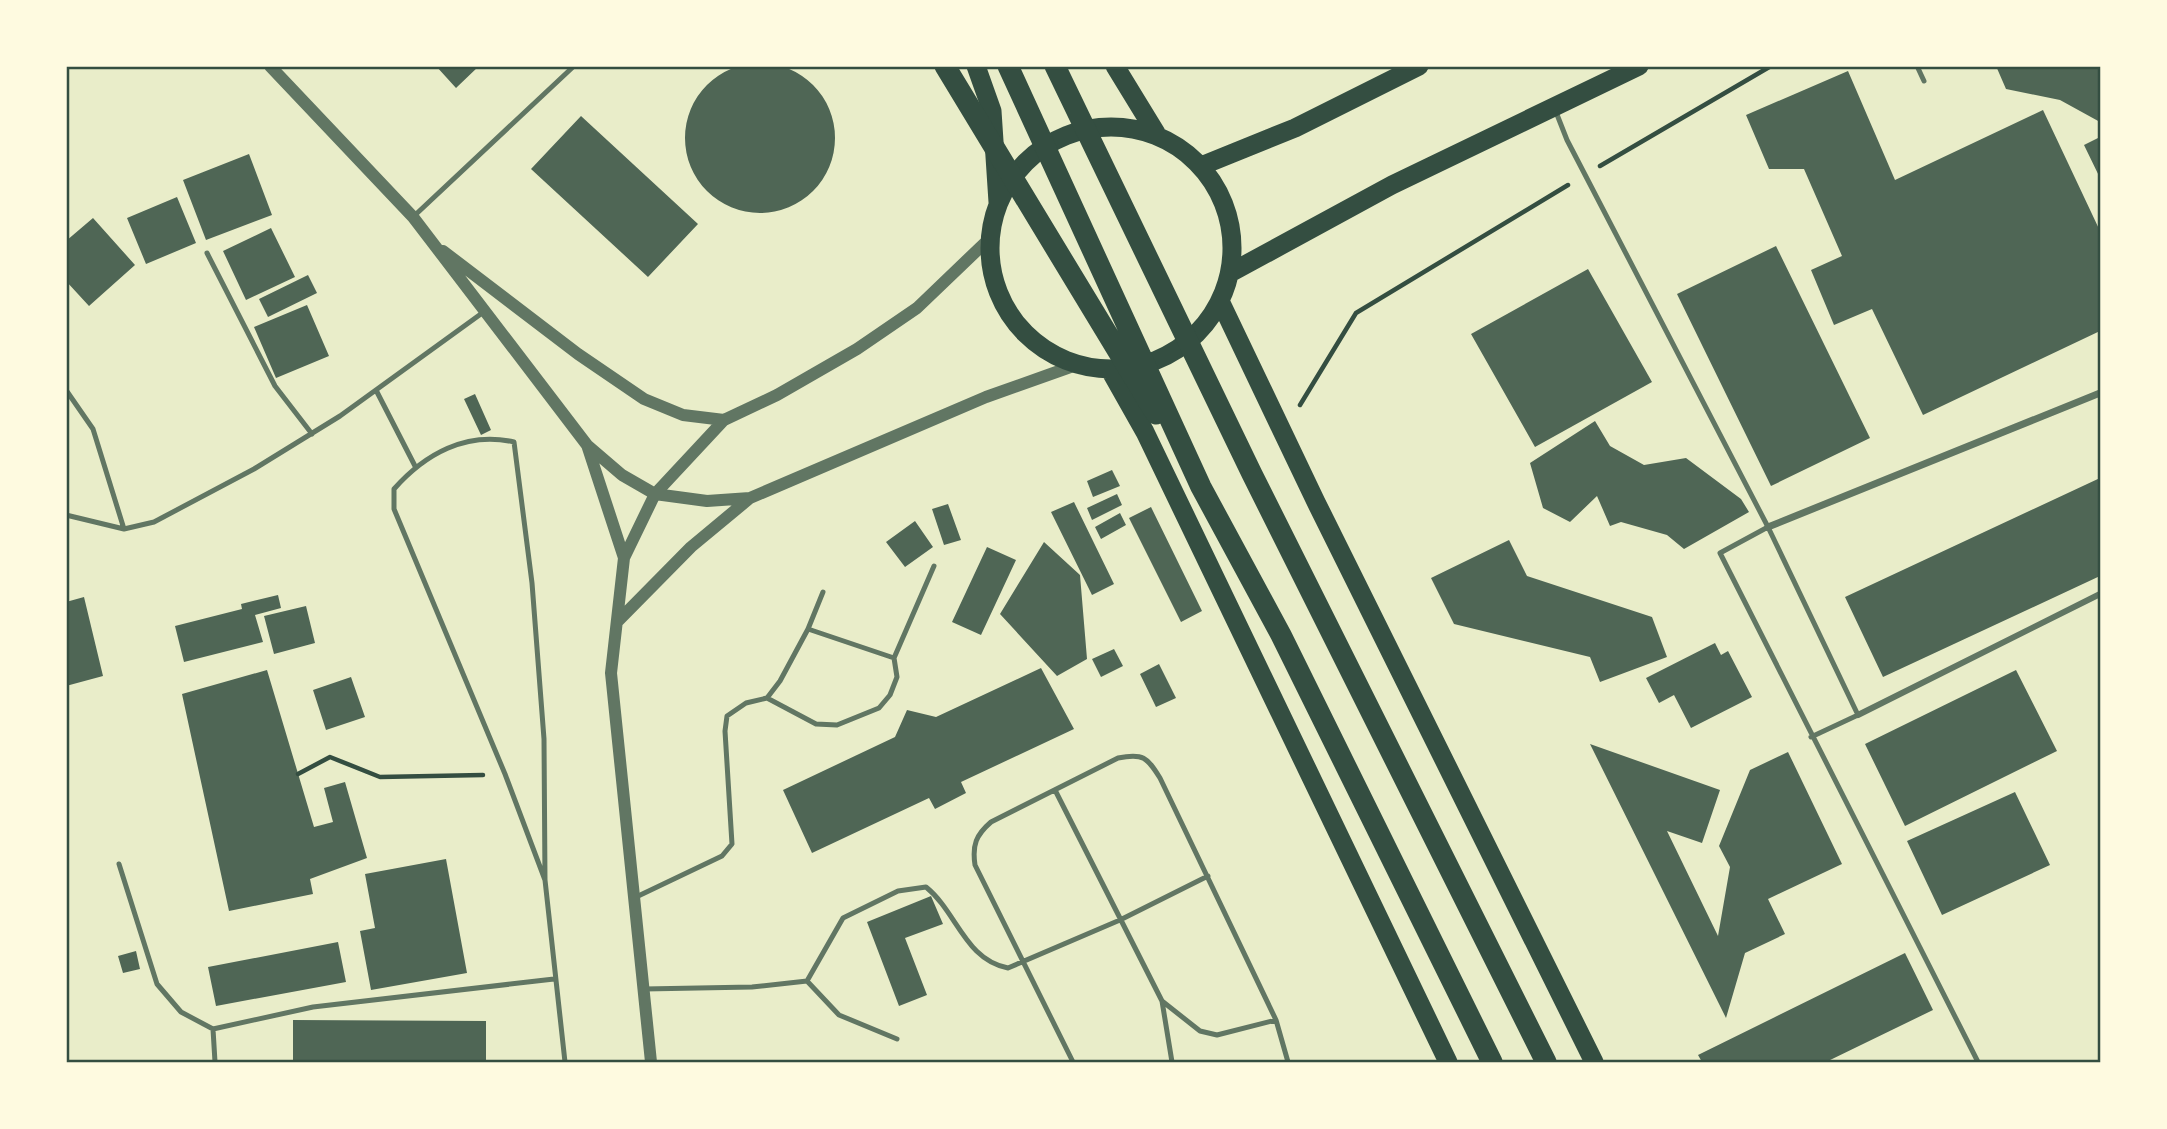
<svg xmlns="http://www.w3.org/2000/svg" width="2167" height="1129" font-family="Poppins,sans-serif">
<style>
.building{fill:#4f6655}
.lines{fill:none;stroke-linecap:round;stroke-linejoin:round}
.path{stroke:#344e41;stroke-width:4.5}
.service{stroke:#617663;stroke-width:5}
.pedestrian{stroke:#617663;stroke-width:6}
.minor{stroke:#617663;stroke-width:7}
.tertiary{stroke:#617663;stroke-width:12}
.trunk{stroke:#344e41;stroke-width:19}
.motorway{stroke:#344e41;stroke-width:21}
.neatline{fill:none;stroke:#344e41;stroke-width:2.5}
</style>
<rect width="100%" height="100%" fill="#e9edc9"/>
<path class="building" d="M685 138a75 75 0 1 1 150 0a75 75 0 1 1-150 0Z
M436,66h43l-23,22z
M1996,66h104v56l-40,-22 -54,-11z
M1848,71l47,109 148,-70 57,121v100l-177,84 -51,-106 -38,16 -23,-55 31,-14 -38,-87h-35l-23,-54z
M581,116l117,108 -50,53 -117,-108z
M2100,137v41l-16,-33z
M249,154l23,61 -66,25 -23,-60z
M177,197l19,46 -50,21 -19,-46z
M93,218l42,47 -46,41 -23,-25v-40z
M271,228l24,49 -49,23 -23,-49z
M1776,246l94,192 -99,48 -94,-192z
M1588,269l64,113 -117,65 -64,-113z
M308,275l9,18 -49,24 -9,-18z
M307,305l22,51 -53,22 -22,-51z
M475,394l16,36 -10,5 -17,-36z
M1595,421l15,25 34,19 42,-7 55,41 8,13 -65,37 -17,-14 -46,-13 -11,4 -13,-30 -27,26 -27,-14 -13,-45z
M1112,470l8,16 -27,11 -6,-16z
M2100,478v98l-217,101 -38,-80z
M1117,494l5,11 -30,15 -5,-12z
M1074,502l40,82 -22,11 -41,-83z
M948,504l13,36 -17,5 -12,-36z
M1151,507l51,104 -21,11 -52,-104z
M1120,513l6,12 -25,14 -6,-12z
M915,521l18,26 -28,20 -19,-25z
M1509,540l18,36 125,41 15,40 -67,25 -10,-25 -136,-33 -23,-46z
M1044,542l36,33 7,84 -30,17 -57,-62z
M987,547l29,13 -35,75 -29,-13z
M278,595l3,13 -26,7 8,27 -79,20 -9,-36 67,-17 -1,-5z
M84,597l19,79 -37,10v-84z
M306,606l9,37 -41,11 -10,-38z
M1715,643l6,12 7,-4 24,46 -61,31 -17,-33 -15,8 -13,-25z
M1114,649l9,17 -22,11 -9,-18z
M1159,664l17,34 -20,9 -16,-33z
M1041,668l33,61 -113,53 5,11 -31,16 -6,-11 -117,55 -29,-63 112,-53 12,-27 29,7z
M267,670l47,157 19,-5 -9,-34 21,-6 22,76 -57,21 3,15 -84,17 -47,-217z
M2016,670l41,81 -152,75 -40,-82z
M351,677l14,40 -39,13 -13,-40z
M1590,744l130,46 -18,53 -35,-12 51,105 12,-69 -11,-21 31,-76 38,-18 54,112 -74,35 17,35 -40,19 -19,65z
M2015,792l35,73 -108,50 -35,-74z
M446,859l21,114 -96,17 -11,-59 15,-3 -10,-54z
M931,896l12,28 -38,14 22,57 -28,11 -32,-84z
M338,942l8,40 -130,24 -8,-39z
M136,951l4,18 -17,4 -5,-17z
M1905,953l28,57 -107,52h-124l-4,-7z
M293,1020l193,1v41h-193z"/>
<g class="lines">
<path class="path" d="M1600,166l171,-100
M1300,405l56,-92 212,-128
M298,774l32,-17 50,20 103,-2"/>
<path class="service" d="M1917,66l7,15
M1556,112l11,28 201,387 90,188 -47,22
M413,217l161,-151
M207,253l68,133 37,48
M66,390l27,39 31,100
M377,392l38,74
M66,515l58,14 30,-7 100,-53 86,-53 145,-105
M1768,527l-48,26 258,509
M808,629l86,29
M767,698l49,26 21,1 42,-17 11,-13 7,-18 -3,-19 40,-92
M1055,790l107,211 10,61
M119,864l38,120 24,28 32,17 100,-22 241,-28
M545,880l-40,-106 -111,-265v-20c31,-35 72,-58 120,-47l18,141 12,156 1,141 20,182
M634,898l88,-42 10,-12 -7,-113 2,-15 19,-13 21,-5 13,-17 28,-52 15,-37
M807,981l36,-63 55,-27 28,-4c31,25 39,73 82,81l112,-48 88,-44
M644,989l108,-2 55,-6 32,34 58,24
M1162,1001l38,30 17,4 59,-15
M213,1029l2,33
M1073,1062l-98,-197c-3,-20 1,-30 16,-43l127,-64c25,-5 29,-1 42,20l116,242 12,42"/>
<path class="pedestrian" d="M1858,715l242,-121"/>
<path class="minor" d="M1768,527l332,-134"/>
<path class="tertiary" d="M270,66l143,151 174,228 35,30 33,19 52,7 43,-3 236,-101 90,-32
M443,251l135,103 66,45 39,16 41,5
M587,445l37,113
M617,622l74,-75 59,-49
M651,1062l-40,-389 13,-115 31,-64 69,-74 53,-25 80,-46 60,-41 72,-69"/>
<path class="trunk" d="M976,66l16,45 6,91
M1115,66l41,67
M990 248a121 121 0 1 1 242 0a121 121 0 1 1-242 0Z
M1201,166l94,-38 124,-62
M1232,272l160,-87 247,-119
M1221,303l95,199 278,560
M1110,370l35,62 303,630"/>
<path class="motorway" d="M945,66l211,348
M1008,66l193,421 80,148 211,427
M1055,66l197,408 294,588"/>
</g>
<rect width="2167" height="1129" fill="none" stroke="#fefae0" stroke-width="136"/>
<rect x="68" y="68" width="2031" height="993" class="neatline"/>
</svg>
